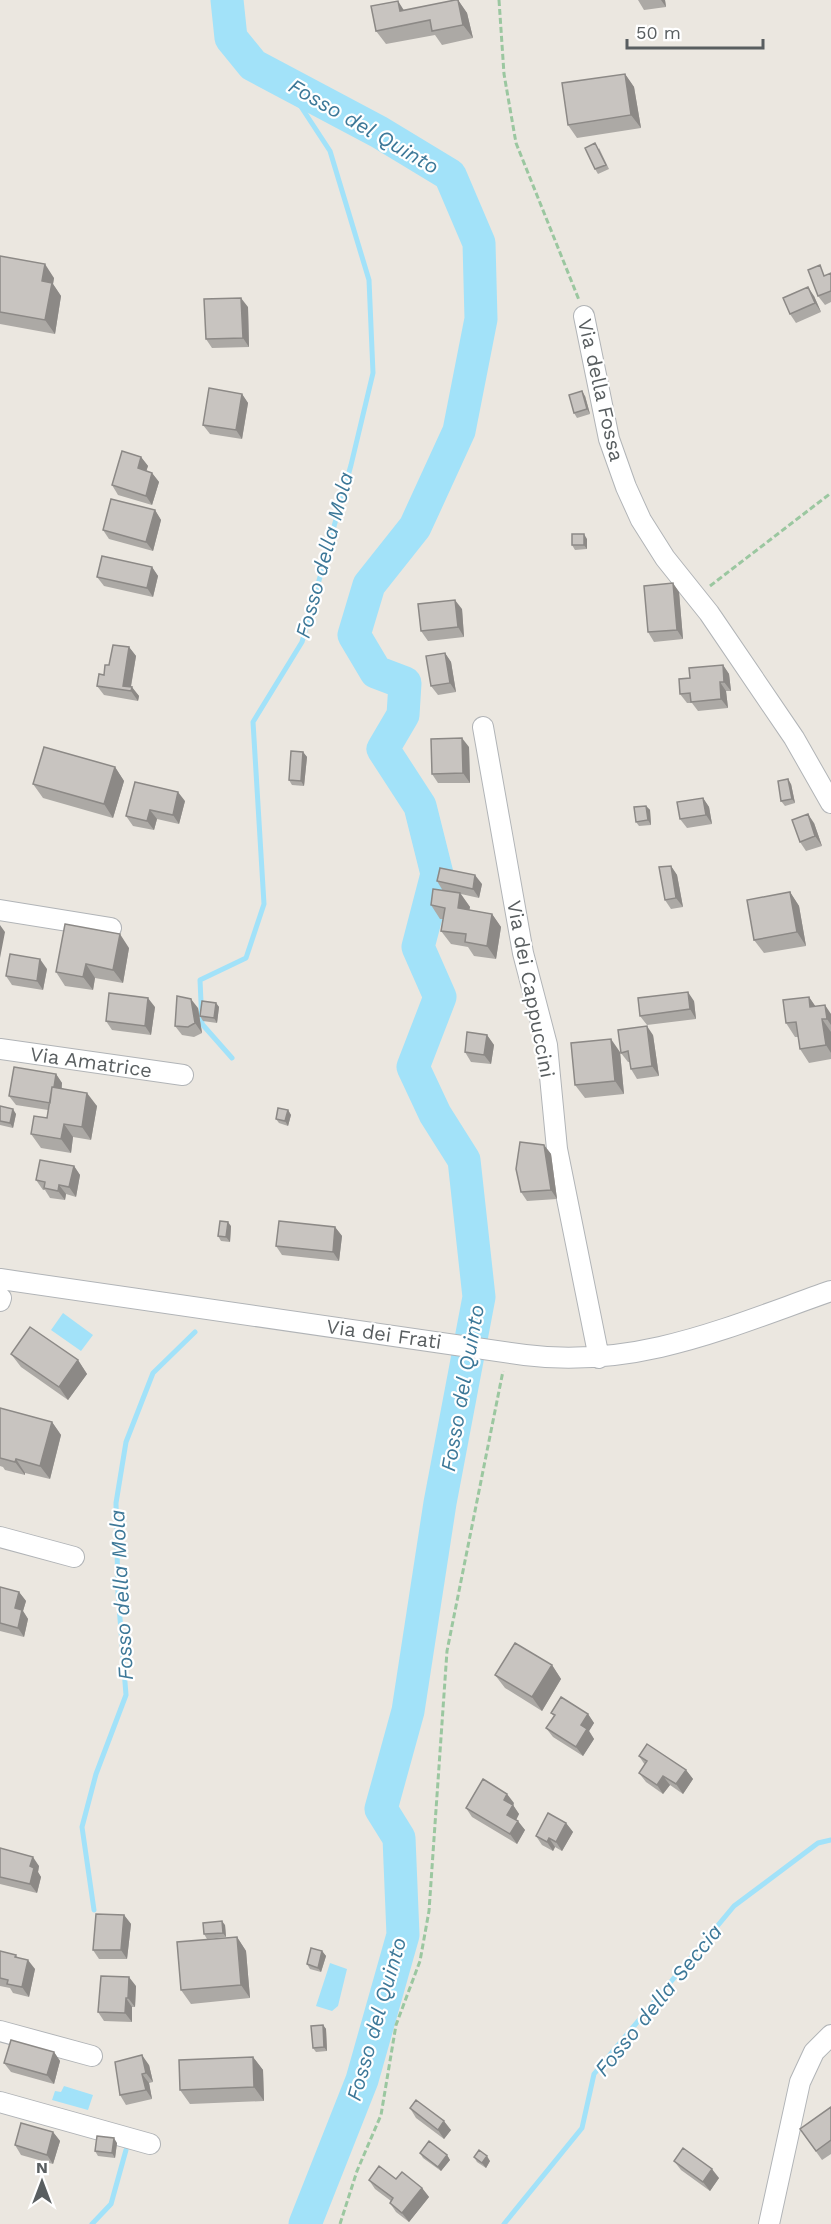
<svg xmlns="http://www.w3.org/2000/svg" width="831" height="2224" font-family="'Work Sans',sans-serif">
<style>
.water{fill:#a2e2f9}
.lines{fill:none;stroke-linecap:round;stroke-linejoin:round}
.stream{stroke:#a2e2f9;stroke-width:5}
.river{stroke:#a2e2f9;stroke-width:33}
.minor-casing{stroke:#b1b4b7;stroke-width:22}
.path{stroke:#9bc7a0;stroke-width:3;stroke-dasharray:6 3;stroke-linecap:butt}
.minor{stroke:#fff;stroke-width:20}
.wall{fill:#aca9a5}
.shaded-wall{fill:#8c8986}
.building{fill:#c8c4c0;stroke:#8c8986;stroke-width:1.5}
.labels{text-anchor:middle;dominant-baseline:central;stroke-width:4.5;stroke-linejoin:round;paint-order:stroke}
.street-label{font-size:20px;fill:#595e60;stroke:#fff}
.water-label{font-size:21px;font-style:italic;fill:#3d7898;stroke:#fff}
</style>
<rect width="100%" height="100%" fill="#ebe7e0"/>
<path class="water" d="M63,1313l30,22 -12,16 -30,-21z
M330,1963l17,6 -9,37 -6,5 -16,-5z
M64,2086l29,9 -5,15 -36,-10 3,-9 6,1z"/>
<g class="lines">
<path class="stream" d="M232,1058l-30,-34 -2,-44 46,-22 18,-54 -11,-182 49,-80 49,-177 22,-92 -4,-93 -39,-129 -36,-55 6,-6
M94,1910l-12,-83 14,-53 30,-79 -8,-102 -2,-90 10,-61 27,-69 42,-41
M92,2224l19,-20 15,-54
M504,2224l78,-96 12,-54 140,-168 84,-63 13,-3"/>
<path class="river" d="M227,0l4,38 22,27 126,67 71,43 29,68 2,76 -22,112 -44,96 -46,58 -15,50 22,37 29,11 -2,32 -20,34 37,57 17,68 -19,73 22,50 -27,70 22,47 29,46 15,137 -39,206 -32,208 -27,98 18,29 4,97 -41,145 -57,144"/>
<defs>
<path id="minor" d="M584,316l25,123 17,48 15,33 24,38 44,55 85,125 37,65
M483,727l40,226 24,92 10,104 42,209
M0,910l111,18
M0,1049l183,26
M0,1279l525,76c112,14 203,-28 306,-64
M0,1301l1,-3
M0,1537l74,20
M0,2031l92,25
M0,2102l150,42
M769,2224l31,-142 14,-30 17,-17"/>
</defs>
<use href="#minor" class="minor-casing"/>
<path class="path" d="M499,0l5,74 12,69 63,157
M710,586l121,-93
M340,2224l17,-53 24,-56 15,-90 24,-64 9,-50 18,-260 56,-280"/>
<use href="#minor" class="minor"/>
</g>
<path class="wall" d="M458,0l9,13 6,25 -31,7 -7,-10 -49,9 -10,-13 28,-21z
M638,0h27l1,7 -22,3z
M625,74l9,13 7,41 -64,10 -9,-13z
M599,148l10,21 -11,5 -3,-5z
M0,256l54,22 -1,6 8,12 -6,38 -55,-10z
M831,273v29l-6,3 -7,-9z
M814,296l7,16 -25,11 -6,-9z
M248,307l1,40 -37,1 -6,-9z
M242,394l6,9 -6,36 -32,-5 -7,-9z
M585,396l5,18 -13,4 -3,-5z
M141,457l7,9 -2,5 6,2 7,9 -7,23 -34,-10 -6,-10z
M155,510l6,10 -8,31 -44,-12 -6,-9z
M587,539v10l-12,1 -3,-5z
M152,567l6,9 -5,21 -49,-11 -7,-9z
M679,592l4,47 -29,3 -6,-10z
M462,609l2,28 -36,4 -7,-10z
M129,647l7,9 -5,31 8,9 -1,5 -34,-6 -7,-9 12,-21z
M445,653l6,9 5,30 -18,3 -7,-9z
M723,665l6,9 2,17h-5l2,17 -30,3 -6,-8h-5l-7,-9z
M469,747l1,36h-32l-6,-9z
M303,752l4,5 -3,29 -12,-1 -3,-5z
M115,767l9,14 -11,37 -70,-20 -10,-14z
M791,784l4,19 -10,3 -4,-5z
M703,798l6,9 3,17 -25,4 -7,-9z
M185,801l-6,23 -22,-5 -3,11 -21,-4 -7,-10z
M646,806l4,4 1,15 -12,1 -3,-4z
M814,823l8,23 -16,5 -6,-9z
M671,866l6,9 6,32 -12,2 -6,-9z
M437,881l45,3 -3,14 -18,-4 9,13 -1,3 23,4 9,13 -5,32 -22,-3 -6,-9 -17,-3 -10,-13 2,-12h-3l-9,-14 12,-14z
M790,892l9,14 7,40 -42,7 -10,-13z
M129,948l-6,35 -28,-5 -2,12 -28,-4 -9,-14z
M47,969l-4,21 -31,-5 -6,-9z
M809,997l6,9 16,8v45l-22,4 -9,-14 -2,-12h-3l-9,-14z
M694,1001l2,18 -49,6 -7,-9z
M216,1003l3,4 -2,16 -14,-2 -3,-5z
M155,1007l-4,28 -39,-5 -6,-9z
M198,1008l4,25 -8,4 -12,-2 -7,-9z
M487,1035l7,10 -3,19 -20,-2 -6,-10z
M653,1035l6,41 -22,3 -6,-10 -1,-7h-2l-7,-9z
M620,1052l4,42 -39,4 -10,-13z
M56,1074l6,9v5l35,18 -6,34 -18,-3 -2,16 -30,-5 -10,-14 16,-16 1,-8 -32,-5 -7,-9z
M0,1106l16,8 -3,14 -13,-3z
M288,1110l3,5 -3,11 -9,-3 -3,-4z
M544,1145l7,9 6,45 -30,2 -6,-9z
M74,1166l6,9 -4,22 -10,-3 -1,6 -15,-2 -5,-8h-2l-7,-10z
M231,1226l-1,16 -9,-1 -3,-5z
M335,1227l7,9 -3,25 -57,-6 -6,-9z
M11,1354l67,6 9,14 -19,26 -47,-33z
M0,1408l52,14 9,13 -11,44 -25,-6v2l-20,-5 -2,-3 -3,-1z
M0,1587l19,5 7,9 -3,10 5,8 -4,18 -24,-6z
M552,1665l9,14 -19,32 -37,-23 -10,-13z
M551,1713l37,1 6,9 -5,8 5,8 -11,17 -30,-19 -7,-9 8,-12z
M639,1756l47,14 7,9 -10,15 -13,-9 -7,9 -17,-12 -7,-9 6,-8z
M514,1803l-1,2 6,9 -3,6 9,10 -8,14 -45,-27 -6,-9z
M566,1823l7,9 -11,19 -7,-4 -2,4 -11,-6 -6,-9z
M0,1848l39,18 -1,6 3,5 -4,16 -37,-9z
M124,1915l7,9 -4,35h-28l-6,-9z
M225,1925l1,12 -19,2 -3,-5z
M237,1937l9,14 4,47 -59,6 -10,-14z
M0,1951l16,4 2,3 17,11 -6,28 -16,-4 -3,-5 -10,-2z
M322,1951l4,5 -5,16 -11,-3 -3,-5z
M136,1986l-1,21h-3v15l-28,-1 -6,-9z
M323,2025l3,4 1,22 -11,1 -3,-4z
M54,2052l6,9 -6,23 -43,-12 -7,-9z
M253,2057l10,13 1,31 -74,3 -10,-14z
M149,2065l4,17 -4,1 3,16 -26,6 -6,-10z
M831,2107v47l-9,6 -22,-31z
M410,2108l41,22 -7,9 -28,-21z
M53,2132l7,9 -7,23 -32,-9 -6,-10z
M117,2143l-2,15 -17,-2 -3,-5z
M420,2153l27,2 3,5 -9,11 -18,-13z
M474,2157l16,4 -4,7 -9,-6z
M674,2161l45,17 -9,13 -29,-21z
M396,2179l26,9 7,9 -20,25 -13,-10 -6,-9 1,-2 -16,-12 -6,-9z"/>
<path class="shaded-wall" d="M458,0l9,13 6,25 -10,-13z
M661,0h4l1,7z
M398,1l9,14 -7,-4z
M625,74l9,13 7,41 -10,-13z
M45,264l9,14 -1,6 8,12 -6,38 -10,-14 -3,-39z
M808,287l6,9 7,16 -6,-9z
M241,298l7,9 1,40 -6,-9z
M582,391l3,5 5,18 -3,-5z
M242,394l6,9 -6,36 -6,-9z
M141,457l7,9 -4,12 -6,-10z
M152,473l7,9 -7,23 -6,-9z
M155,510l6,10 -8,31 -7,-9z
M584,534l3,5v10l-3,-4z
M152,567l6,9 -5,21 -6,-9z
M673,583l6,9 4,47 -6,-9z
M455,600l7,9 2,28 -6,-10z
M129,647l7,9 -6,35 -7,-5z
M445,653l6,9 5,30 -6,-9z
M723,665l6,9 2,17 -7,-9z
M720,682l6,9 2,17 -7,-9z
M132,687l7,9 -1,5 -7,-10z
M462,738l7,9 1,36 -7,-10z
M303,752l4,5 -3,29 -3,-5z
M115,767l9,14 -11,37 -9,-14z
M788,779l3,5 4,19 -3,-4z
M178,792l7,9 -6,23 -6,-9z
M703,798l6,9 3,17 -6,-9z
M646,806l4,4 1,15 -3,-5z
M150,810l7,9 -3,11 -7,-9z
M808,814l6,9 8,23 -7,-10z
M671,866l6,9 6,32 -7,-9z
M475,875l7,9 -3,14 -6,-9z
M790,892l9,14 7,40 -9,-14z
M460,893l10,14 -3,15 -9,-14z
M492,914l9,13 -5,32 -9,-13z
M0,925l5,7 -5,26z
M120,934l9,14 -6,35 -10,-13z
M40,959l7,10 -4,21 -6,-9z
M86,964l9,14 -2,12 -10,-13z
M688,992l6,9 2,18 -6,-10z
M809,997l9,13 -8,-3z
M148,998l7,9 -4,28 -6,-9z
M191,999l7,9 4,25 -7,-10z
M216,1003l3,4 -2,16 -3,-5z
M825,1005l6,9v11l-4,-6z
M822,1019l9,13v21l-5,-8z
M647,1026l6,9 6,41 -7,-10z
M487,1035l7,10 -3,19 -7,-9z
M611,1039l9,13 4,42 -9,-13z
M56,1074l6,9 -4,29 -7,-9z
M87,1093l10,13 -6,34 -9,-13z
M13,1109l3,5 -3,14 -3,-5z
M288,1110l3,5 -3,11 -3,-5z
M64,1124l9,13 -2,16 -10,-14z
M544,1145l7,9 6,45 -6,-9z
M74,1166l6,9 -4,22 -7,-10z
M59,1185l7,9 -1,6 -7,-9z
M228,1222l3,4 -1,16 -4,-5z
M335,1227l7,9 -3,25 -6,-9z
M78,1360l9,14 -19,26 -9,-13z
M52,1422l9,13 -11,44 -10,-13z
M16,1459l9,14v2l-10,-13z
M19,1592l7,9 -3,10 5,8 -4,18 -6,-9 -3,-20z
M552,1665l9,14 -19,32 -10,-14z
M588,1714l6,9 -5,8 5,8 -11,17 -7,-9 5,-22z
M686,1770l7,9 -10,15 -7,-10z
M663,1776l7,9 -7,9 -6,-9z
M507,1794l7,9 -4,6 -6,-9z
M513,1805l6,9 -5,10 -7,-9z
M518,1821l7,9 -8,14 -7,-10z
M566,1823l7,9 -11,19 -6,-9z
M549,1838l6,9 -2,4 -6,-9z
M33,1857l6,9 -1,6 3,5 -4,16 -7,-9v-18z
M124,1915l7,9 -4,35 -6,-9z
M222,1921l3,4 1,12 -3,-4z
M237,1937l9,14 4,47 -9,-13z
M322,1951l4,5 -5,16 -3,-4z
M28,1960l7,9 -6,28 -7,-10z
M129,1977l7,9 -1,21 -7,-9z
M126,1998l6,9v15l-7,-9z
M323,2025l3,4 1,22 -3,-4z
M54,2052l6,9 -6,23 -7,-9z
M142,2055l7,10 4,17 -7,-9z
M253,2057l10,13 1,31 -10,-14z
M142,2074l7,9 3,16 -6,-9z
M444,2121l7,9 -7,9 -6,-9z
M53,2132l7,9 -7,23 -6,-9z
M114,2138l3,5 -2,15 -3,-5z
M447,2155l3,5 -9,11 -3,-4z
M487,2156l3,5 -4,7 -4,-5z
M712,2169l7,9 -9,13 -7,-9z
M422,2188l7,9 -20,25 -7,-9z"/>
<path class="building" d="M455,0h3l5,25 -31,6 -2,-11 -54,11 -5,-25 27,-5 2,10z
M625,74l6,41 -63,10 -6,-42z
M595,143l11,22 -11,4 -10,-21z
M0,256l45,8 -3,17 10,2 -7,37 -45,-8z
M820,265l4,11 7,-3v18l-13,5 -10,-26z
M808,287l7,16 -25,11 -7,-16z
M241,298l2,40 -37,1 -2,-40z
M209,388l33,6 -6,36 -33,-5z
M582,391l5,18 -13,4 -5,-18z
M122,451l19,6 -3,11 14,5 -6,23 -34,-11z
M111,499l44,11 -9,32 -43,-12z
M572,534h12v11h-12z
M102,556l50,11 -5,21 -50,-11z
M673,583l4,47 -29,2 -4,-46z
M455,600l3,27 -37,4 -3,-27z
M113,645l16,2 -6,39 9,1 -1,4 -34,-5 2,-12 5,1 1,-10h4z
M445,653l5,30 -19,3 -5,-30z
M723,665l1,17h-4l1,17 -30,3 -1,-9 -10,1 -1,-15 11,-1 -1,-10z
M462,738l1,35 -31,1 -1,-35z
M44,747l71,20 -11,37 -71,-20z
M291,751l12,1 -2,29 -12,-1z
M788,779l4,20 -11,2 -3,-20z
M135,782l43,10 -5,23 -23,-5 -3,11 -21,-5z
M703,798l3,17 -26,4 -3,-17z
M646,806l2,14 -12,2 -2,-15z
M808,814l7,22 -15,6 -8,-22z
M671,866l5,32 -11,2 -6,-33z
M440,868l35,7 -2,14 -36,-8z
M433,889l27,4 -2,15 34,6 -5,32 -22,-4 1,-8 -25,-3 4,-23 -14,-3z
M790,892l7,40 -43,8 -7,-40z
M65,924l55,10 -7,36 -27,-6 -3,13 -27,-5z
M10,954l30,5 -3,22 -31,-5z
M688,992l2,17 -50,7 -2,-18z
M109,993l39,5 -3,28 -39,-5z
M177,996l14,3 4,24 -7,4 -13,-1z
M809,997l1,10 15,-2 2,14h-5l4,26 -26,4 -4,-27 -10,1 -3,-23z
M202,1001l14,2 -2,15 -14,-2z
M647,1026l5,40 -21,3 -3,-18 -7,2 -3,-23z
M467,1032l20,3 -3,20 -19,-3z
M611,1039l4,42 -40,4 -4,-42z
M14,1067l42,7 -2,13h-2l-2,16 -41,-7z
M52,1087l35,6 -5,34 -18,-3 -3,15 -30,-5 3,-18 13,2z
M0,1106l13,3 -3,14 -10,-2z
M278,1108l10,2 -3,11 -9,-2z
M520,1142l24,3 7,45 -30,2 -5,-23z
M40,1160l34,6 -5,21 -10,-2 -1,6 -14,-3 1,-6 -9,-2z
M220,1221l8,1 -2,15 -8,-1z
M279,1221l56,6 -2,25 -57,-6z
M30,1327l48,33 -19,27 -48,-33z
M0,1408l52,14 -12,44 -24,-7 -1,3 -15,-4z
M0,1587l19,5 -4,16 7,2 -4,18 -18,-5z
M515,1643l37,22 -20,32 -37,-22z
M561,1697l27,17 -7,11 6,4 -11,18 -30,-19 9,-13 -4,-2z
M647,1744l39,26 -10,14 -13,-8 -6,9 -18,-12 8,-12 -8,-5z
M483,1779l24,15 -3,6 9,5 -6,10 11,6 -8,13 -44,-26z
M548,1813l18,10 -10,19 -7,-4 -2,4 -11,-6z
M0,1848l33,9 -3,9 4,2 -4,16 -30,-7z
M96,1914l28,1 -3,35h-28z
M222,1921l1,12 -19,1 -1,-11z
M237,1937l4,48 -60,5 -4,-48z
M311,1948l11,3 -4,17 -11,-4z
M0,1951l16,4 -1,2 13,3 -6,27 -15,-3 1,-4 -8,-2z
M101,1976l28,1 -1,21h-2l-1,15 -27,-1z
M323,2025l1,22 -11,1 -2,-22z
M11,2040l43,12 -7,23 -43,-12z
M142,2055l4,18 -4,1 4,16 -26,5 -5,-33z
M253,2057l1,30 -74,3 -1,-30z
M416,2100l28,21 -6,9 -28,-22z
M831,2107v33l-15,11 -16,-22z
M21,2123l32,9 -6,23 -32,-10z
M97,2136l17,2 -2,15 -17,-2z
M429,2141l18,14 -9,12 -18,-14z
M683,2148l29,21 -9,13 -29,-21z
M479,2150l8,6 -5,7 -8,-6z
M379,2166l17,13 6,-7 20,16 -20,25 -12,-10 3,-5 -24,-18z"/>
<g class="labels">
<g class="street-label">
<text transform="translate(601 390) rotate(77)">Via della Fossa</text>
<text transform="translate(531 989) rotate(79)">Via dei Cappuccini</text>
<text transform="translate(91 1062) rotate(8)">Via Amatrice</text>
<text transform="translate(384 1334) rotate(8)">Via dei Frati</text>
</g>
<g class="water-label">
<text transform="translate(364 126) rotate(30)">Fosso del Quinto</text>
<text transform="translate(324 555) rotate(-75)">Fosso della Mola</text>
<text transform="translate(462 1388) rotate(-80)">Fosso del Quinto</text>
<text transform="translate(121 1595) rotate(-93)">Fosso della Mola</text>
<text transform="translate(658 2000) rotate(-51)">Fosso della Seccia</text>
<text transform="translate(376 2019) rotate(-74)">Fosso del Quinto</text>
</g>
</g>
<g transform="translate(42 2182)" stroke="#ffffff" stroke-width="4.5" paint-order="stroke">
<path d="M0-4.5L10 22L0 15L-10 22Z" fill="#595e60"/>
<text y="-9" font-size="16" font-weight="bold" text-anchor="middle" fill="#595e60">N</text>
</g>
<path d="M627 39v9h136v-9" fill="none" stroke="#595e60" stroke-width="3"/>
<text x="636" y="39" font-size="18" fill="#595e60" stroke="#ffffff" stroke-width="4.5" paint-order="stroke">50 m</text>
</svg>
